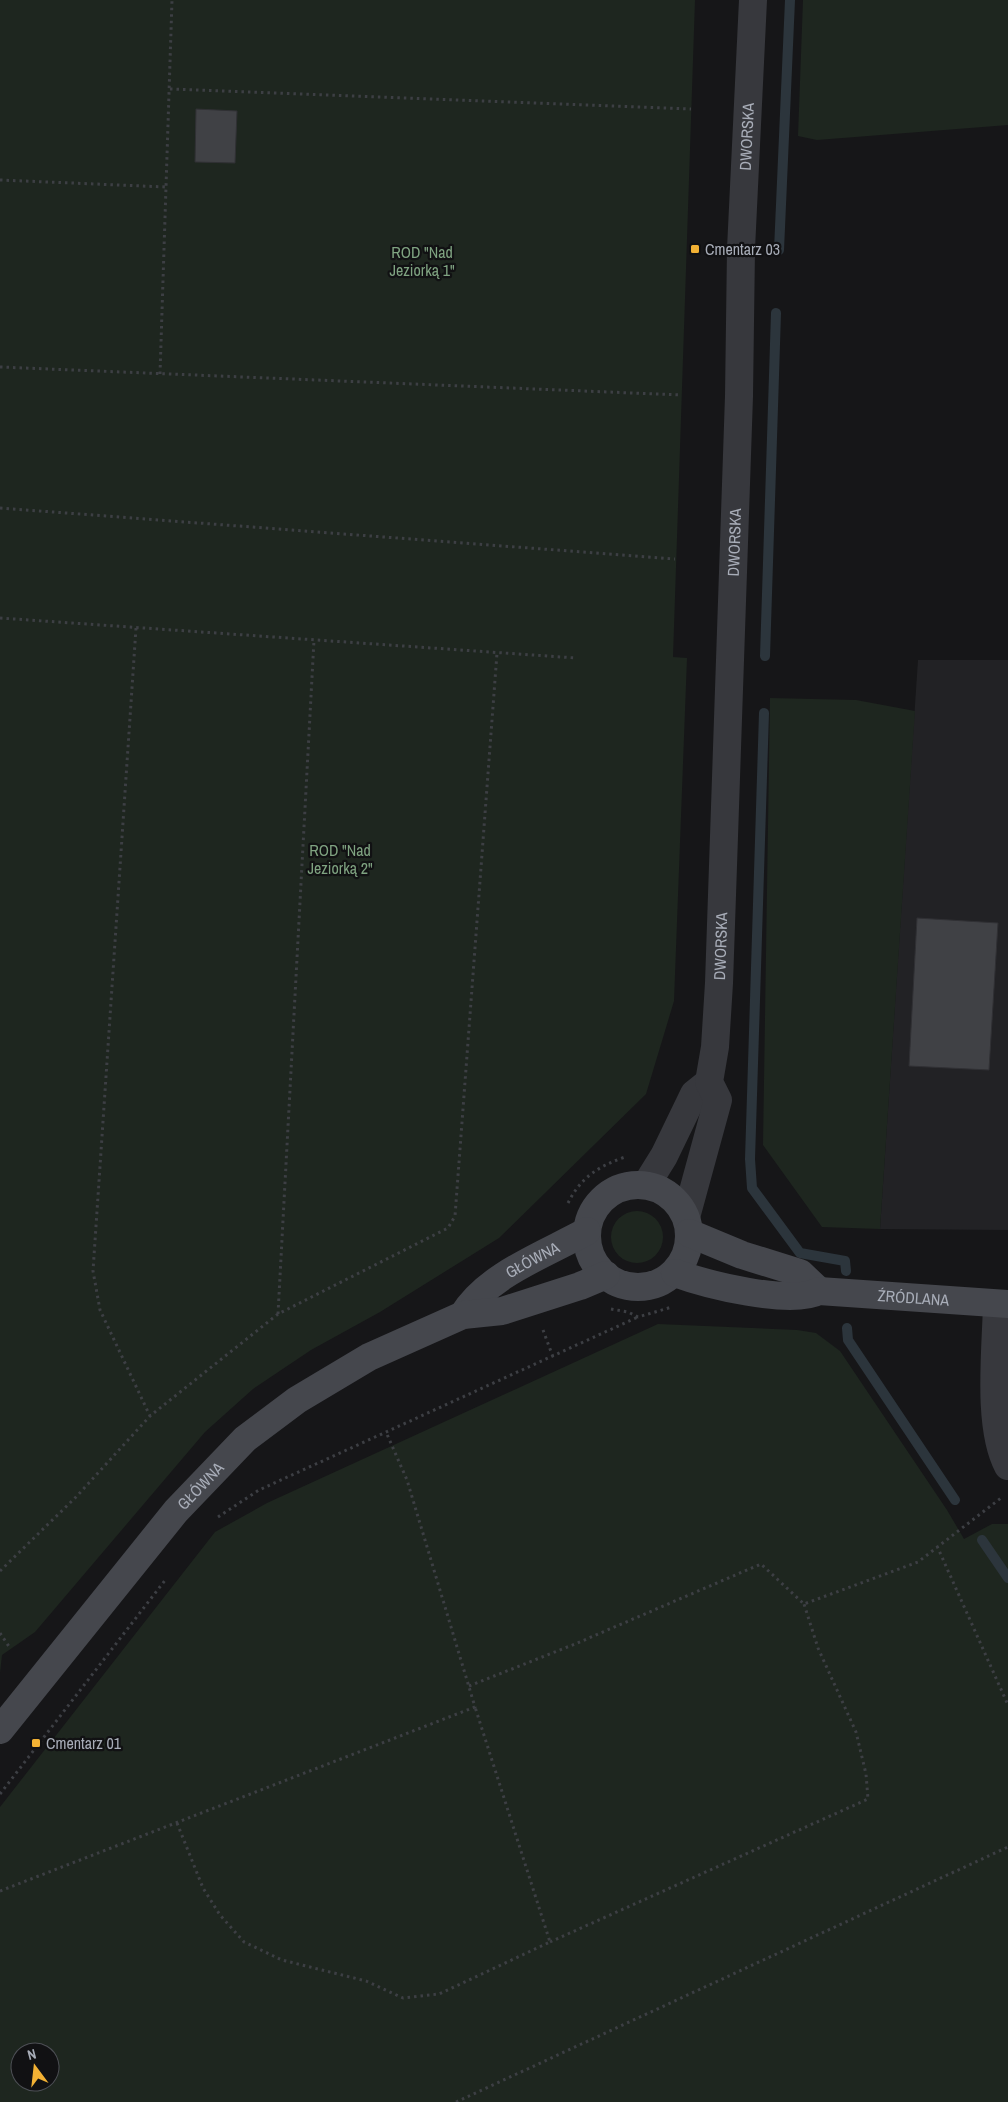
<svg xmlns="http://www.w3.org/2000/svg" width="1008" height="2102" font-family="'Archivo Narrow',sans-serif">
<style>
.built{fill:#222225}
.green{fill:#1e261f;fill-rule:evenodd}
.lines{fill:none;stroke-linecap:round;stroke-linejoin:round}
.stream{stroke:#2c353c;stroke-width:10}
.building{fill:#404145;stroke:#303034}
.path{stroke:#3d3f44;stroke-width:3;stroke-dasharray:2.5 4;stroke-linecap:butt}
.minor{stroke:#37383d;stroke-width:28}
.tertiary{stroke:#37383d;stroke-width:28}
.secondary{stroke:#45474d;stroke-width:28}
.poi-dot{fill:#f2b134;stroke:#111113;stroke-width:2}
.labels{text-anchor:middle;dominant-baseline:central;stroke-width:4.5;stroke-linejoin:round;paint-order:stroke}
.street-label{font-size:16px;fill:#a8adb8;stroke:#111113}
.poi-label{font-size:16px;fill:#a8adb8;stroke:#111113;text-anchor:start}
.park-label{font-size:16px;fill:#7fa381;stroke:#111113}
</style>
<rect width="100%" height="100%" fill="#161618"/>
<path class="built" d="M918,660h90v570l-128,-1z"/>
<path class="green" d="M0,0h695l-22,657 14,1 -13,343 -28,93 -147,144 -119,74 -69,38 -58,39 -48,43 -170,200 -33,23 -2,18z
M803,0h205v125l-191,15 -19,-4z
M770,698l86,2 59,11 -35,518 -58,-2 -59,-82z
M611 1237a26 26 0 1 1 52 0a26 26 0 1 1-52 0Z
M658,1324l139,6 19,3 24,18 107,159 17,29 28,-15h16v578h-1008v-295l215,-275 52,-29zM20,2052h30v30h-30z"/>
<g class="lines">
<path class="stream" d="M779,250l11,-250
M765,656l11,-343
M764,713l-14,446 2,29 48,65 45,8 1,10
M847,1328l1,12 107,160
M982,1540l26,38"/>
</g>
<path class="building" d="M196,109l41,2 -2,52 -40,-1z
M917,918l81,5 -9,147 -80,-4z"/>
<g class="lines">
<path class="path" d="M170,89l521,20
M0,180l166,7
M0,367l681,28
M160,374l12,-374
M0,508l675,51
M0,618l576,40
M136,628l-43,643 7,39 50,106
M568,1203c13,-26 31,-37 57,-46
M611,1309l17,3 10,5 34,-10
M278,1314l36,-674
M543,1330l10,27
M218,1517l41,-27 379,-173
M937,1546l71,159
M0,1571l76,-74 74,-81 128,-102 170,-86 7,-12 42,-563
M0,1633l10,15
M469,1686l106,-42 186,-80 43,40 114,-42 83,-64
M0,1794l166,-215
M177,1823l26,65 17,27 24,27 38,18 84,21 37,17 36,-4 111,-52 -75,-235
M0,1891l475,-184 -68,-227 -21,-48
M550,1942l318,-143 -2,-25 -10,-42 -38,-84 -14,-44
M456,2102l552,-255"/>
<path class="minor" d="M997,1304c-1,45 -10,123 11,162"/>
<g class="tertiary">
<path d="M646,1185l18,-29 30,-62 15,-12"/>
<path id="s1" d="M686,1217l32,-117 -9,-18 6,-35 4,-64 20,-587 2,-147 12,-249"/>
</g>
<g class="secondary">
<circle cx="638" cy="1236" r="51"/>
<path d="M689,1233l53,22 58,18 19,18"/>
<path id="s2" d="M675,1273c30,11 116,33 144,18l189,13"/>
<path id="s3" d="M463,1315c24,-40 83,-61 124,-84"/>
<path id="s4" d="M0,1730l176,-219 69,-72 52,-39 72,-43 94,-42 39,-4 78,-25 26,-11"/>
</g>
</g>
<g class="poi-dot">
<rect x="690" y="244" width="10" height="10" rx="2.5"/>
<rect x="31" y="1738" width="10" height="10" rx="2.5"/>
</g>
<g class="labels">
<g class="street-label">
<text stroke="none"><textPath href="#s1" startOffset="1088">DWORSKA</textPath></text>
<text stroke="none"><textPath href="#s1" startOffset="682">DWORSKA</textPath></text>
<text stroke="none"><textPath href="#s1" startOffset="278">DWORSKA</textPath></text>
<text stroke="none"><textPath href="#s3" startOffset="90">GŁÓWNA</textPath></text>
<text stroke="none"><textPath href="#s2" startOffset="242">ŹRÓDLANA</textPath></text>
<text stroke="none"><textPath href="#s4" startOffset="316">GŁÓWNA</textPath></text>
</g>
<g class="poi-label">
<text x="705" y="249">Cmentarz 03</text>
<text x="46" y="1743">Cmentarz 01</text>
</g>
<g class="park-label">
<text x="422" y="252">ROD "Nad<tspan x="422" dy="18">Jeziorką 1"</tspan></text>
<text x="340" y="850">ROD "Nad<tspan x="340" dy="18">Jeziorką 2"</tspan></text>
</g>
</g>
<g transform="translate(35 2067) rotate(345)"><circle r="24" fill="#111113" stroke="#4d4f55"/>
<path d="M0-4L9 19L0 12L-9 19Z" fill="#f2b134"/>
<text y="-8" font-size="14" font-weight="bold" text-anchor="middle" fill="#a8adb8">N</text>
</g>
</svg>
